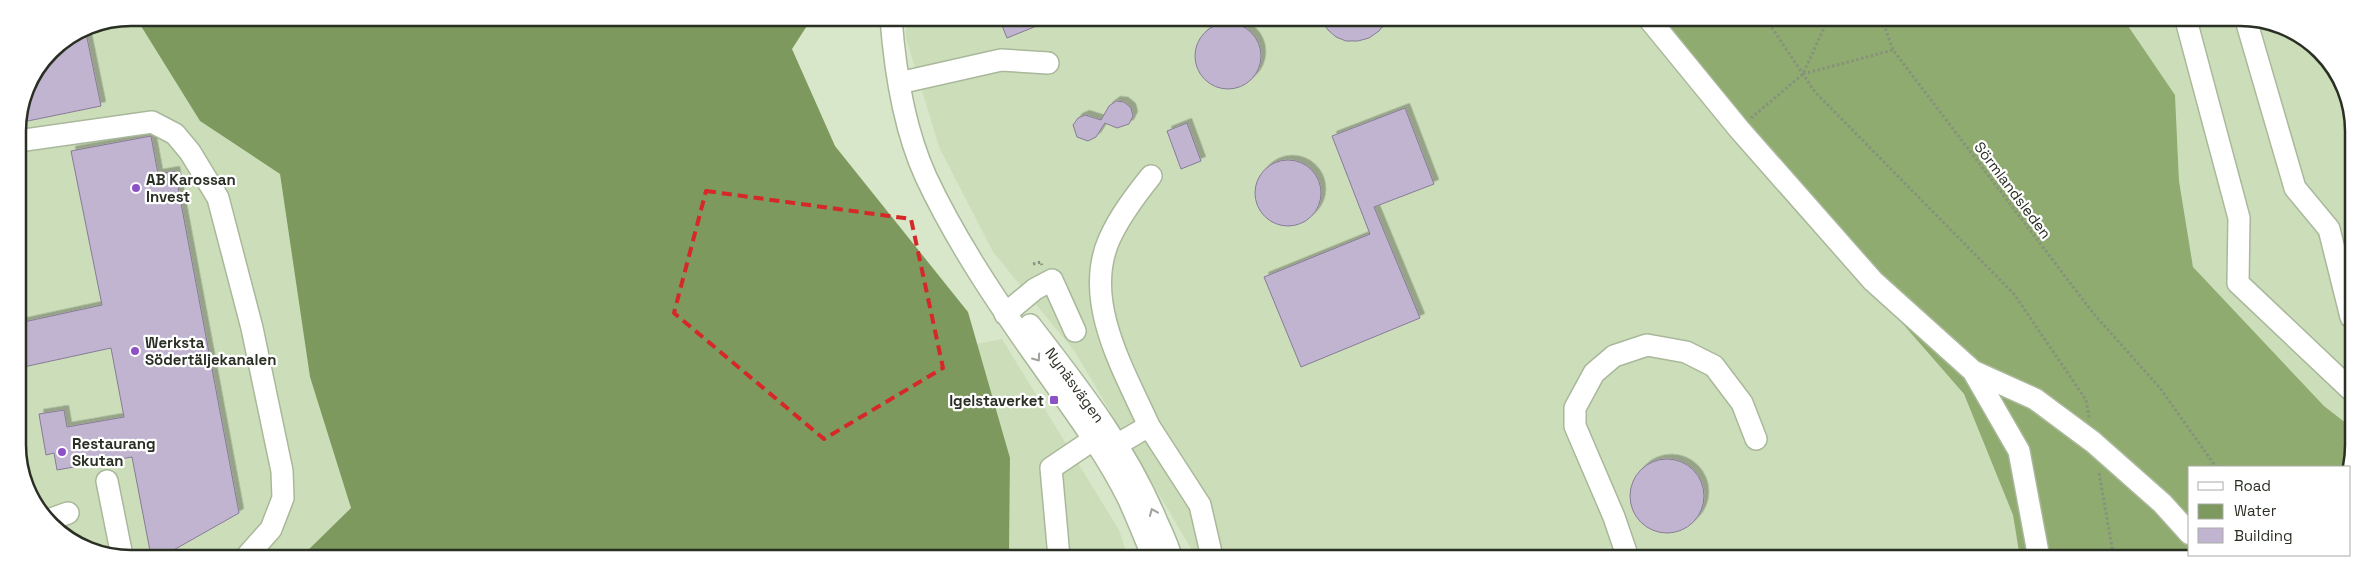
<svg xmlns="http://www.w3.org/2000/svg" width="2371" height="576" font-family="'Space Grotesk',sans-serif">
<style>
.built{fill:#ccdeb9}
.forest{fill:#8fab6f}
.water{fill:#7d995e}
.building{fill:#c1b4d1;stroke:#877b96;filter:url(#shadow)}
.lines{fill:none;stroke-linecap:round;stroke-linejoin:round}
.minor-casing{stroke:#a9b89b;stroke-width:24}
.path{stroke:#87927c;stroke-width:3;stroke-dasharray:2.5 2.5;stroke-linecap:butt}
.minor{stroke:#fff;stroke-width:21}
.oneway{stroke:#9fa19c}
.marked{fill:none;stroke:#d62828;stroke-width:4;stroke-dasharray:10 6;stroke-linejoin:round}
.poi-dot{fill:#8e50c6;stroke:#fff;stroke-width:2}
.labels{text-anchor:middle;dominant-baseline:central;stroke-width:4.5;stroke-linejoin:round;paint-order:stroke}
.poi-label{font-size:15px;font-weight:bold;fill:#2a2f24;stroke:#fff;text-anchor:start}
.street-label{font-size:15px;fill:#2a2f24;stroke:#fff}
.rim{fill:none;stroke:#2a2f24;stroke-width:2.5}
</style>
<defs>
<filter id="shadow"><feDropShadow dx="4.5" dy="-4.5" stdDeviation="0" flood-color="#0004"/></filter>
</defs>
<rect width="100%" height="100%" fill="#d8e7c9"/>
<path class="built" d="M131,18h5l64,103 80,53 30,203 41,131 -49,48h-193l-58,-31 -31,-58 -2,-343 8,-37 25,-36 37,-25z
M906,18l731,1 327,375 49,121 7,43 -824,-1 -121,-205 -82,-100 -54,-105 -33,-109z
M2124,20h138l58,31 31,58v318l-27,-21 -131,-139 -14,-86 -4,-86z
M1002,339l117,191 9,27h-119l1,-99 -33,-114z"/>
<path class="forest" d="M1637,19l487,1 51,75 4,86 14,86 131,139 27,21 -1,43v-3h-160v88h66l-9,3h-227l-7,-43 -49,-121z"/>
<path class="water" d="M136,18h676l-20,31 43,97 133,166 42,146 -1,99 -707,-1 49,-48 -41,-131 -30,-203 -80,-53z"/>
<path class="building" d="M999,18h55v1l-47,19z
M1321,19h66l-8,12 -10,7 -11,3h-12l-10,-4 -8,-7z
M1195 56a33 33 0 1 1 66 0a33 33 0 1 1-66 0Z
M85,28l16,78 -83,17 8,-36 25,-36z
M1116,101l8,1 7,6 2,8 -4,8 -12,4 -12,-5 -9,14 -8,4 -11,-4 -4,-12 5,-7 7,-3 16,5 8,-14z
M1405,108l29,76 -60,23 46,111 -119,49 -37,-90 106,-43 -38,-98z
M1187,123l14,38 -20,8 -14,-38z
M151,136l7,38 17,-3 64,342 -76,43h-12l-19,-99 -75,13 -3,-17 -8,2 -7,-41 25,-4 3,17 57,-10 -13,-69 -92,20v-45l83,-18 -31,-154z
M1255 193a33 33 0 1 1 66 0a33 33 0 1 1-66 0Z
M1630 496a37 37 0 1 1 74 0a37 37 0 1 1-74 0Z"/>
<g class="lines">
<defs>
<path id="minor" d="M891,18c4,53 13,111 35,159 31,66 73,128 115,187 30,43 64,87 87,134 9,19 17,40 25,59
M1649,19l90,110 134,152 100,90 46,80 20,107
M2186,20l53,198 -1,65 113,107
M2246,20l49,168 34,41 22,88
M899,83l102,-23 47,3
M18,141l134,-19 23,12 15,18 28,46 34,130 30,143 1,27 -12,31 -24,27
M1005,314l30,-25 17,-9 23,51
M1030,325c48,62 97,124 127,197 5,11 11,23 14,35
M1973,371l62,28 58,43 69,61 28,31
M1149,426c-24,-54 -67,-124 -40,-186 10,-23 26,-44 42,-64
M1106,451l43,-25 51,79 12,52
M107,481l15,75
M48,520l20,-7
M2208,555l3,3
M1059,557l-8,-89 52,-35
M1628,558l-14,-41 -39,-91v-18l19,-35 20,-17 33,-11 39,7 28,14 28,37 14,36"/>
</defs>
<use href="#minor" class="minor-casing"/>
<path class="path" d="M1766,19l49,73 199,202 72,106 3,17
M1882,19l11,31
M1803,74l90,-24 200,263 67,75 56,79
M1751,118l52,-44 25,-55
M1033,264l8,-2 1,3
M2099,473l15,85"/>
<use href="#minor" class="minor"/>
</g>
<defs><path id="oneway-chevron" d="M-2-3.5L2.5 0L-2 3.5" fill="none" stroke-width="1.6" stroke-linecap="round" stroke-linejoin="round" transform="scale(1.25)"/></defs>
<g class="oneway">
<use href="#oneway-chevron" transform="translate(1037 358) rotate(55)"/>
<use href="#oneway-chevron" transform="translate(1153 512) rotate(-113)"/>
</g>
<path class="marked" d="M706,191l205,28 32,149 -119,71 -150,-126z"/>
<g class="poi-dot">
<circle cx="136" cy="188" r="5"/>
<circle cx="135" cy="351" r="5"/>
<rect x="1049" y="395" width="10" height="10" rx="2.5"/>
<circle cx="62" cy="452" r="5"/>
</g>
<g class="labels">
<g class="poi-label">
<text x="146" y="179">AB Karossan<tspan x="146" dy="17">Invest</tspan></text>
<text x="145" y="342">Werksta<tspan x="145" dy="17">Södertäljekanalen</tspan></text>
<text x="1044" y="400" text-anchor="end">Igelstaverket</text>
<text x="72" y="443">Restaurang<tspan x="72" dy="17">Skutan</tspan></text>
</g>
<g class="street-label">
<text transform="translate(2013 190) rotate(53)">Sörmlandsleden</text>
<text transform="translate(1075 385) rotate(54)">Nynäsvägen</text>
</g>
</g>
<path d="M0 0H2371V576H0ZM131 26H2240A105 105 0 0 1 2345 131V445A105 105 0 0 1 2240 550H131A105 105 0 0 1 26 445V131A105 105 0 0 1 131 26Z" fill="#fff" fill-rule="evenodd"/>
<path class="rim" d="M131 26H2240A105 105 0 0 1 2345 131V445A105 105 0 0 1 2240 550H131A105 105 0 0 1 26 445V131A105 105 0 0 1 131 26Z"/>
<rect x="2188" y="466" width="162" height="90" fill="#ffffff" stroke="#aaaca7"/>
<rect x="2198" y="482" width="25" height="8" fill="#ffffff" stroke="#aaaca7"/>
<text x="2234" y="491" font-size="15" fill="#2a2f24">Road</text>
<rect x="2198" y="504" width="25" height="15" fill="#7d995e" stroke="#aaaca7"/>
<text x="2234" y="516" font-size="15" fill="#2a2f24">Water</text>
<rect x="2198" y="528" width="25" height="15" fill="#c1b4d1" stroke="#aaaca7"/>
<text x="2234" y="541" font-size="15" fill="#2a2f24">Building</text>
</svg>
